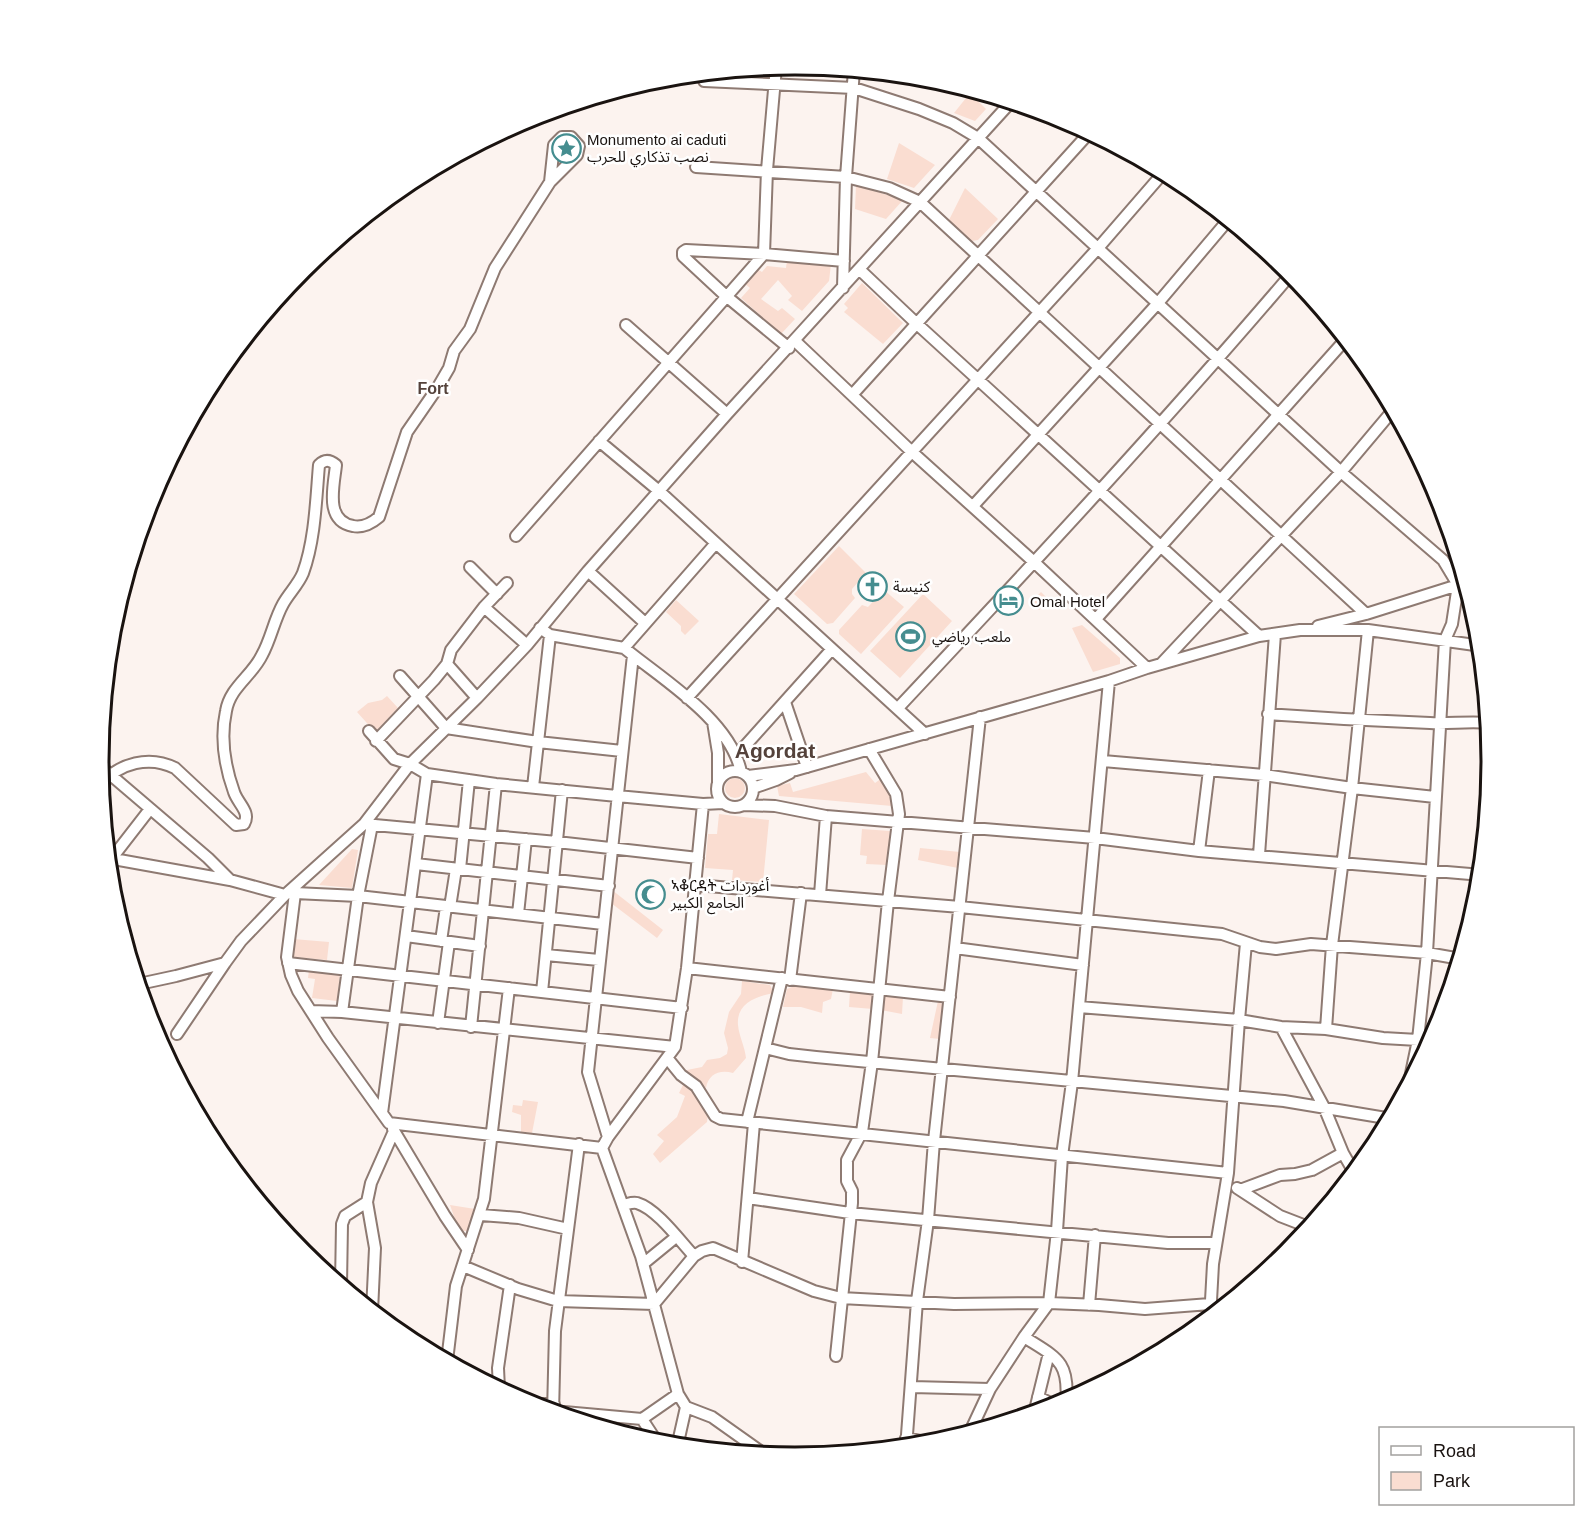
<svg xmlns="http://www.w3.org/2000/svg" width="1592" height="1523" font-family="Arial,'Noto Sans Arabic','Noto Sans Ethiopic',sans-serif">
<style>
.green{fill:#faddd1}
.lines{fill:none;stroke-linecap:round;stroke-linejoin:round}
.minor-casing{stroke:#8e7a72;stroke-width:14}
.minor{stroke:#fff;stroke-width:10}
.labels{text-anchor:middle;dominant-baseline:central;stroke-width:5;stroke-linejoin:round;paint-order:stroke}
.poi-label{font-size:15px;fill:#1a1310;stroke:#fff;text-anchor:start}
.neighbourhood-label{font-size:16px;font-weight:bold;fill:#54423b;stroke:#fff}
.district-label{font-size:21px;font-weight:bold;fill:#54423b;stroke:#fff}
.rim{fill:none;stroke:#1a1310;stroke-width:3}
</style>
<rect width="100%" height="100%" fill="#fcf3ef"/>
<path class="green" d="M970,93l16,16 -11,12 -21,-8z
M899,143l36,22 -21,23 -27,-9z
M856,185l47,15 -17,19 -31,-10z
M965,188l33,31 -20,21 -6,1 -23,-21z
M787,260l44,4 -2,17 -27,30 -14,-11 4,-4 -14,-16 -17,19 17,12 4,-3 13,11 -14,15 -40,-36 9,-10 -6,-5 13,-14 5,3 5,-6 19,2z
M862,283l41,40 -20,21 -39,-32 4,-4 -4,-4z
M839,546l27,27 -14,16v5l3,4 -22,25 -6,1 -33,-30z
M884,590l20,17 -43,47 -22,-20v-4l23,-25 6,2z
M1041,592l8,8 -10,10 -7,-9z
M923,594l29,27 -52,57 -30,-27z
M676,600l23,21 -14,14 -4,-4v-5l-15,-14z
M1082,625l38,33v6l-27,8 -21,-44z
M387,696l11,12 -23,24 -18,-20 11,-9 14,-3z
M866,772l9,11 7,-5 12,16 -2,12 -113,-10 -2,-10 13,-3 3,9z
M725 788a10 10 0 1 1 20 0a10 10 0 1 1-20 0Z
M719,814l50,6 -6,62 -31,-2 1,-10 -28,-2 3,-34h9z
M862,829l28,2 -3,34 -21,-1 1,-8 -7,-1z
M920,848l40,4 -2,16 -40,-8z
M352,849l6,1 -6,38 -33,-3z
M612,890l51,40 -6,8 -46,-35z
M293,939l36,3 -2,18 -35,-3z
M309,970l31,4 -3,27 -25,-3 3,-19 -7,-1z
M742,981l28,4 4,8c-17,3 -38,10 -36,32 1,11 7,22 8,33l-13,15c-13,-4 -25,1 -27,15l-11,-11 -13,-6 20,-4 5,-7 13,-2 7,-4 1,-6 -4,-15 5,-21 12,-18z
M797,985l36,4 -2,10 -8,3 -1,11 -21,-6h-18l4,-18z
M850,991l25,4 -2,14 -24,-2z
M884,994l19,3 -1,17 -21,-4z
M938,1001l5,4 -3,34 -10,-1z
M683,1085l10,5 15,24 -1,8 -47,41 -7,-9 11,-13 -7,-6 20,-18 8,-21 -6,-3z
M523,1100l15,2 -6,31 -11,-1v-17l-9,-3 1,-7 9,1z
M450,1205l25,4 -4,20 -3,2h-9z"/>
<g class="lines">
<defs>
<path id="minor" d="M704,81l150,7 65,21 34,14 25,15 363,334 102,88 15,25 -6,39 -7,16 -18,313 -9,87 -10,48
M696,167l150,10 43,11 31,14 446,412
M860,270l57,54 342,312
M843,288l3,-111 8,-107
M626,325l101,89
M795,341l117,111 122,110 113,106
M789,348l-63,-52 -43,-40v-4l3,-2 78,4 80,7
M852,395l238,-263
M599,441l60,50 266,243
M973,506l185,-203 71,-84
M516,536l248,-282 3,-84 9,-103
M470,567l27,27
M588,571l57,52
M484,607l43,38
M1096,619l250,-280
M1318,626l48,-12 92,-29 7,-6
M540,628l10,7 74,13 9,7c37,29 98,68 108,117
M624,648l92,-105
M633,655l-45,417 20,65 -6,11 39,108 37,138 8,13 26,10 55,39
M447,664l30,34
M1161,664l180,-192 53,-63
M400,676l46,52 92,14 84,9
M687,698l412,-451 65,-75
M785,702l22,65
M898,708c134,-143 267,-286 394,-435
M1268,714c54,4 108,7 162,9 20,1 39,-2 59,0
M713,722l5,31v29
M369,731l25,28 16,5 17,10 69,10 121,12 86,8 20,-1
M376,741l58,-61 13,-16 4,-14 33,-43 23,-24
M736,756l96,-107
M1103,761l161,14 88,13 83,9
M99,765l109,93 22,22
M717 789a18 18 0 1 1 36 0a18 18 0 1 1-36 0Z
M748,776l48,-6 313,-89 38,-13 112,-32 41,-6h68l114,16
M101,784c19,-21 48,-29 74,-16l61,57 8,-1c7,-12 -6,-20 -10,-32 -9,-25 -14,-53 -8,-81 4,-24 26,-35 36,-56 9,-16 12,-35 21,-51 6,-11 15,-19 20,-31 12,-33 13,-73 16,-108 6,-6 11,-5 17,0 -2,20 -12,56 17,61 10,2 19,-3 26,-9l28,-85 31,-45 11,-19 5,-17 16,-22 25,-61 55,-86 27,-27 2,-9 -8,-9h-9l-8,8 -4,37
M533,787l17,-152
M753,788l23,-8 14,-7
M744,805l31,1 51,10 269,22 104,13 283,24
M364,824l193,18 141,16
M1199,851l10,-81
M1259,855l16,-221
M108,858l122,22 55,15
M112,858l38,-49
M416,864l193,22
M460,869l9,-89
M696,885l264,22 262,27 38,13 16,2 35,-5 116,9 34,6
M293,889l2,4 -8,64 4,18 7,16 30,47 61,85 213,25
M295,893l63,3 245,28
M820,895l6,-79
M450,907l6,-38
M518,914l8,-75
M406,936l74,10
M441,941l5,-34
M1246,943l-7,77 42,7 45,2 6,-84 20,-157 16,-158
M955,948l128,17
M546,955l53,5
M288,963l394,45
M687,968l263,29
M790,980l11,-87
M139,984l37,-8 49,-13
M542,992l20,-202
M1079,1007l160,13 -11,153 -15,91 -3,55
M311,1011l31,1 333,35
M342,1012l16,-116 14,-71
M438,1023l11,-81
M471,1027l25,-243
M1281,1027l43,80 19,46 12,21
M1326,1029l57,9 35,2 22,-11
M177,1034l48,-71 16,-22 44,-46 79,-71 46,-60 67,-66 50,-53 61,-74 139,-157 284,-312
M765,1048l24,6 27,3 468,44 108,18
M668,1059l13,16 15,11 19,30 6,3 507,54
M382,1113l45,-339
M747,1122l35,-144
M393,1129l52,87 23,34
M608,1137l67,-90 12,-79 16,-164
M1237,1188l43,28 31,12
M1240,1190l40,-15 15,-1 17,-4 31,-17
M748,1198l102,15 318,30h48
M623,1205c5,-1 9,-3 14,-2 20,6 43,38 57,53
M481,1215l38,3 49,11
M742,1262l12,-139
M643,1264l33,-27
M463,1266l55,23 40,12 96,3 40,-48 8,-5 11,-3 101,43 27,7 113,6 95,-1 50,2 46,4 65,-5
M341,1285l1,-61 3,-8 22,-14
M1089,1305l6,-70
M372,1311l3,-63 -8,-46 4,-19 23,-52
M1024,1337c33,21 46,24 42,67
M836,1356l16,-153v-12l-5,-10v-21l15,-28 10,-70 16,-161 11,-87 -3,-20 -27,-45
M447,1361l9,-75 28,-87 25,-211
M912,1387l78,2 34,-52 25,-34 8,-72 5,-75 10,-74 37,-401
M499,1389l-1,-21 12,-83
M1038,1397l21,10
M527,1404h27
M553,1411l89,8 36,-25
M553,1413l2,-82 24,-187
M1034,1414l15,-61
M642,1419l17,26
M969,1434l21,-45
M906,1438l30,6
M677,1447l9,-40
M906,1448l11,-147 11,-81 6,-79 46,-424"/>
</defs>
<use href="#minor" class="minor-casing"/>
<use href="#minor" class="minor"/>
</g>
<defs>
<symbol id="sight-ring" viewBox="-11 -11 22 22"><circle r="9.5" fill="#fff" stroke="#458d8f" stroke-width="1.5"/><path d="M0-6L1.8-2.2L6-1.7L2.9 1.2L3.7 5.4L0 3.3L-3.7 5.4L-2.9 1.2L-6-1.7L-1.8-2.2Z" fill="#458d8f"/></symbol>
<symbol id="church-ring" viewBox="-11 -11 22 22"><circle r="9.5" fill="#fff" stroke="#458d8f" stroke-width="1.5"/><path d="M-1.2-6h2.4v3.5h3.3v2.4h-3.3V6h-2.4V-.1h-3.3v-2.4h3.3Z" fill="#458d8f"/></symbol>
<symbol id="hotel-ring" viewBox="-11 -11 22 22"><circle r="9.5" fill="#fff" stroke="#458d8f" stroke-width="1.5"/><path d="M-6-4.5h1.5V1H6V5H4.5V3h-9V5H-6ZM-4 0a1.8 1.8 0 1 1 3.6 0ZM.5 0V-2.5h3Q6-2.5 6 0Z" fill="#458d8f"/></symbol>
<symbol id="stadium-ring" viewBox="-11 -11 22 22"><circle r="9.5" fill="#fff" stroke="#458d8f" stroke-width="1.5"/><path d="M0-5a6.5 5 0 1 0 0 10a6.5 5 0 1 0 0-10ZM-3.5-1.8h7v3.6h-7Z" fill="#458d8f"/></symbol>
<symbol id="mosque-ring" viewBox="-11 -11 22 22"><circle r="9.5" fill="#fff" stroke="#458d8f" stroke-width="1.5"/><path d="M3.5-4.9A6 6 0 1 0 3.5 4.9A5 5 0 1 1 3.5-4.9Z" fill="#458d8f"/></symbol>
</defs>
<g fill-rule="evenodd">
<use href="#sight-ring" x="550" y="132" width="33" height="33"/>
<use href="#church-ring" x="856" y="570" width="33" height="33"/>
<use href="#hotel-ring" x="992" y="584" width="33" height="33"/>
<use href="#stadium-ring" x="894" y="620" width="33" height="33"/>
<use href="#mosque-ring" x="634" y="878" width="33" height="33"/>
</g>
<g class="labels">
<g class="poi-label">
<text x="587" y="139">Monumento ai caduti<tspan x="587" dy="17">نصب تذكاري للحرب</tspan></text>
<text x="893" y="586">كنيسة</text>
<text x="1030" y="601">Omal Hotel</text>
<text x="932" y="636">ملعب رياضي</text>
<text x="671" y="885">ኣቆርዳት أغوردات<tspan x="671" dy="17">الجامع الكبير</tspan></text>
</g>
<g class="neighbourhood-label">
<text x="433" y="388">Fort</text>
</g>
<g class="district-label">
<text x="775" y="750">Agordat</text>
</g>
</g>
<path d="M0 0H1592V1523H0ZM109 761a686 686 0 1 1 1372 0a686 686 0 1 1-1372 0Z" fill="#fff" fill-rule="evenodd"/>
<path class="rim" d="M109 761a686 686 0 1 1 1372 0a686 686 0 1 1-1372 0Z"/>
<rect x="1379" y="1427" width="195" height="78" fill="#ffffff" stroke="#a3a19f" stroke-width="1.5"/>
<rect x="1391" y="1446" width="30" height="9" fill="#ffffff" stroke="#a3a19f" stroke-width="1.5"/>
<text x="1433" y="1457" font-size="18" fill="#1a1310">Road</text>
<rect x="1391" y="1472" width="30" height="18" fill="#faddd1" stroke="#a3a19f" stroke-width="1.5"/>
<text x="1433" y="1487" font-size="18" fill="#1a1310">Park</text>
</svg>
